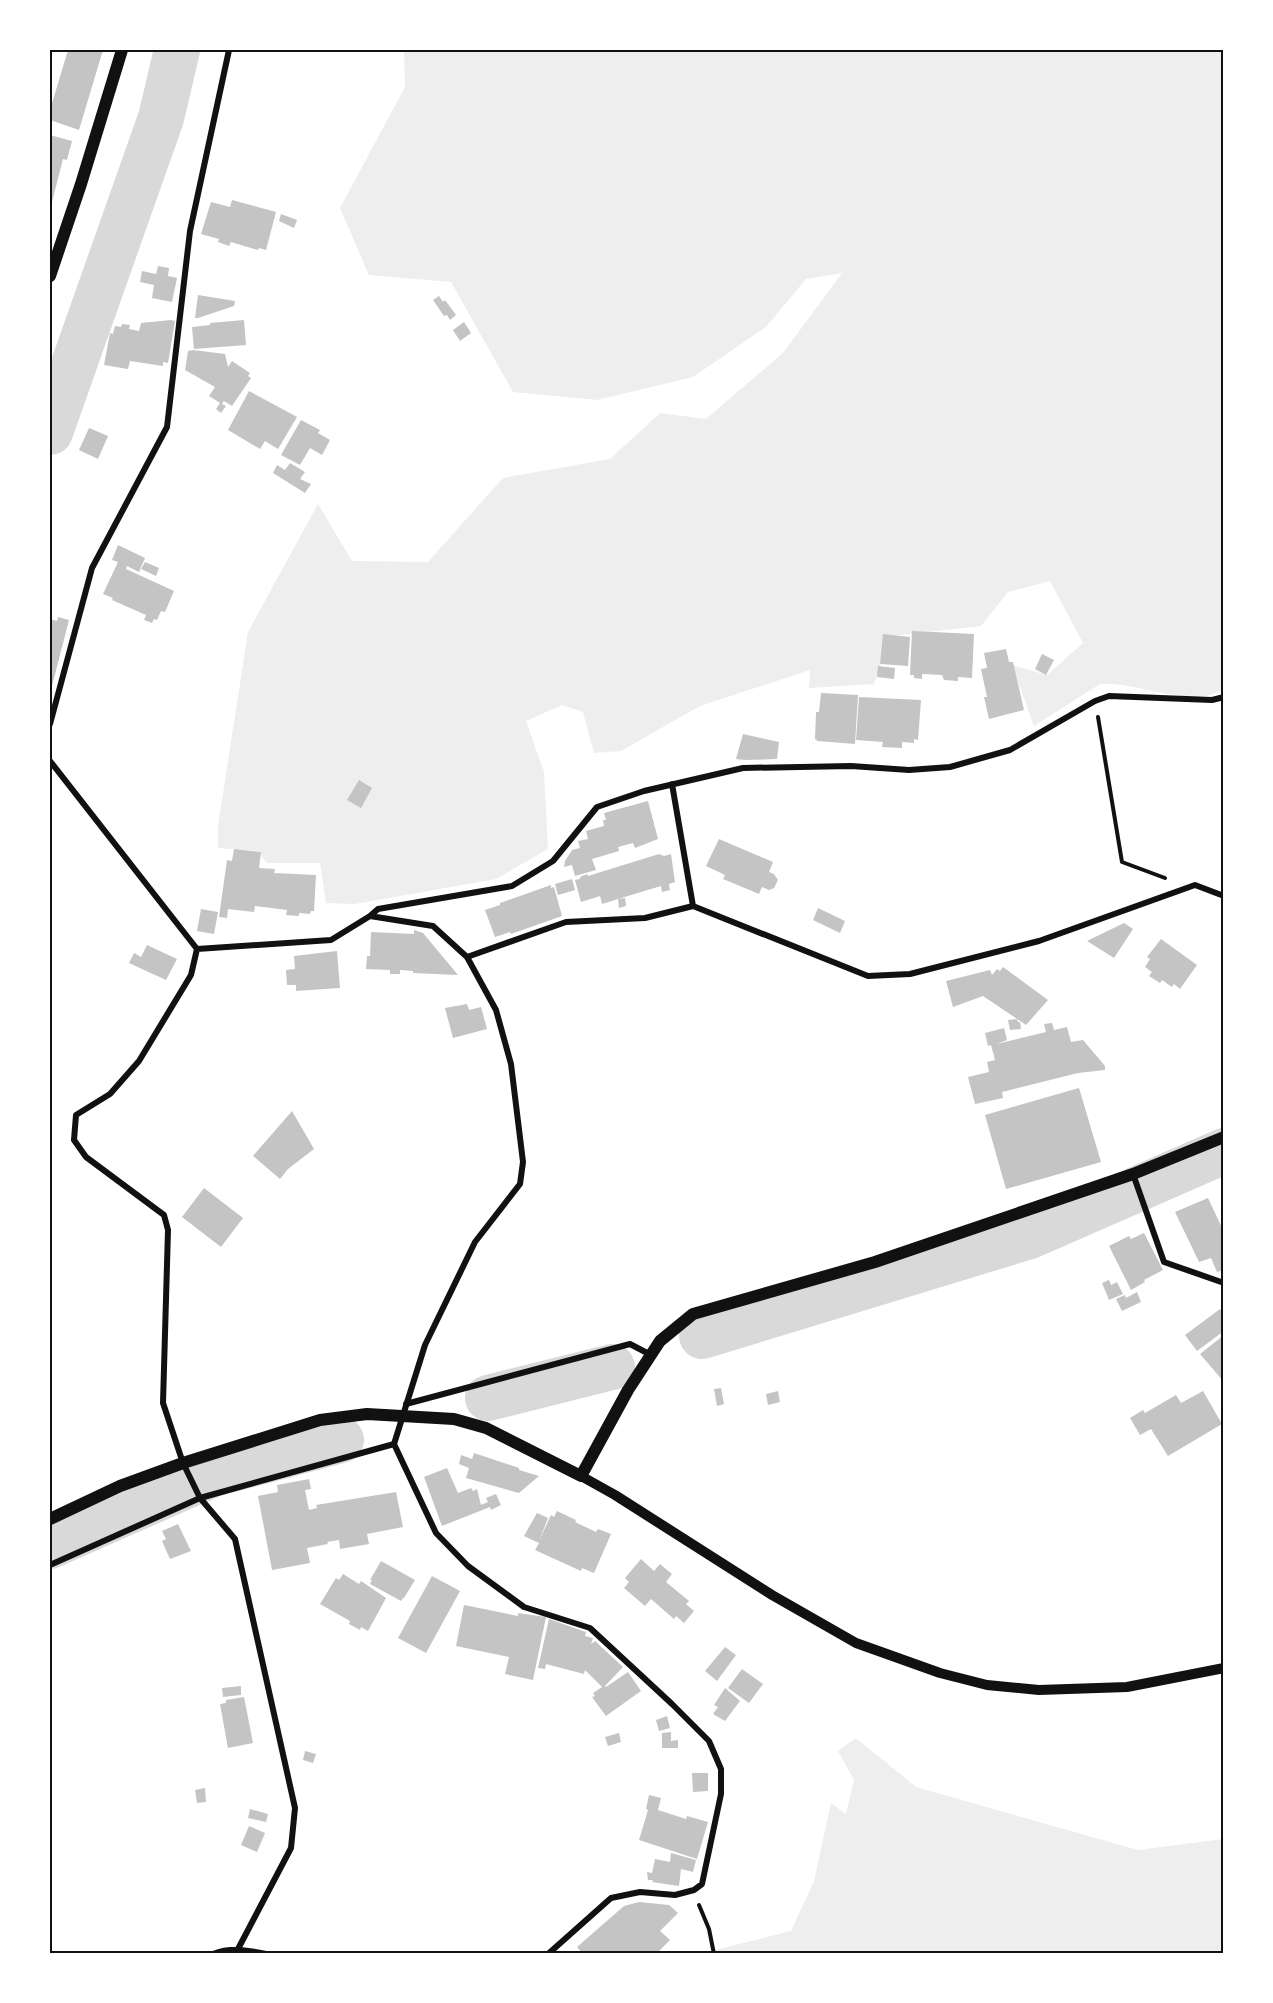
<svg xmlns="http://www.w3.org/2000/svg" width="1273" height="2003" font-family="'Source Sans 3',sans-serif">
<style>
.green{fill:#eee}
.lines{fill:none;stroke-linecap:round;stroke-linejoin:round}
.river{stroke:#d9d9d9;stroke-width:46}
.building{fill:#c4c4c4}
.path{stroke:#111;stroke-width:4}
.minor{stroke:#111;stroke-width:6}
.tertiary{stroke:#111;stroke-width:10}
.secondary{stroke:#111;stroke-width:12}
.neatline{fill:none;stroke:#111;stroke-width:2}
</style>
<rect width="100%" height="100%" fill="#fff"/>
<path class="green" d="M404,50h819v640c-33,19 -87,-9 -123,-6l-66,42 -22,-61 35,10 36,-32 -33,-62 -42,11 -27,34 -90,10 -17,48 -65,4 1,-18 -110,36 -79,45 -27,2 -11,-41 -21,-7 -36,16 18,51 4,77 -52,30 -141,25 -29,-1 -6,-40h-53l-9,-12 -40,-3v-22l30,-194 70,-128 34,57 76,1 75,-84 107,-19 50,-46 46,6 77,-66 59,-80 -36,6 -40,48 -73,50 -96,23 -84,-8 -62,-110 -82,-7 -29,-67 65,-121z
M856,1738l60,49 222,63 85,-11v114l-507,1 -1,-4 76,-19 23,-50 17,-78 15,11 8,-34 -16,-29z"/>
<g class="lines">
<path class="river" d="M50,432l111,-314 16,-68
M702,1336l328,-100 194,-85
M488,1398l124,-31
M50,1546l163,-72 128,-34"/>
</g>
<path class="building" d="M68,50h35l-24,80 -29,-10v-10z
M50,135l22,6 -5,19 -4,-1 -11,43h-2z
M232,200l44,12 -10,38 -7,-2 -1,2 -27,-8 -2,4 -11,-4 1,-3 -18,-5 10,-32 19,5z
M281,214l16,6 -3,8 -15,-7z
M158,266l11,2 -1,8 9,2 -5,24 -20,-4 2,-13 -14,-3 2,-11 14,3z
M198,295l37,6 -1,5 -36,12h-3z
M439,296l4,6 2,-2 11,15 -6,5 -3,-5 -3,1 -11,-16z
M171,320l4,1 -7,42 -5,-1v4l-33,-5 -2,8 -24,-4 6,-32 3,1 2,-8 6,1 1,-3 8,1 -1,4 10,2 2,-8z
M244,320l2,25 -52,4 -2,-22 18,-2v-2z
M464,322l7,11 -11,8 -7,-11z
M193,350l32,4 3,13 4,-6 18,12 -2,3 3,2 -19,28 -8,-5 -2,3 4,2 -5,7 -5,-4 4,-6 -11,-7 6,-9 -30,-17 3,-19z
M249,391l48,26 -19,32 -13,-8 -5,8 -32,-19z
M301,420l19,10 -2,3 12,7 -8,15 -12,-7 -10,17 -19,-10z
M89,428l19,8 -10,23 -19,-9z
M290,463l15,9 -5,7 11,5 -6,9 -32,-20 4,-8 8,5z
M118,545l27,13 -6,14 -12,-6 -1,3 48,22 -9,21 -4,-1 -4,9 -3,-1 -2,4 -8,-3 2,-5 -34,-15 1,-2 -10,-4 15,-32 -6,-2z
M145,562l14,6 -3,8 -15,-7z
M58,617l11,3 -17,66 -2,-1v-66l7,2z
M912,631l62,3 -2,44 -14,-1v4l-14,-1 -2,-5 -20,-1v5l-8,-1v-3h-4z
M883,634l27,3 -2,29 -28,-2z
M1006,649l3,13h4l11,48 -35,9 -5,-22h3l-6,-28 6,-1 -3,-15z
M1042,654l12,6 -8,15 -11,-6z
M878,666l17,2 -1,11 -17,-2z
M821,693l37,2 -3,49 -38,-3v-1l-2,-1 1,-27h3z
M859,697l62,3 -3,40 -4,-1v4l-12,-1v6l-20,-1 1,-5 -27,-2z
M743,734l36,8 -2,17 -32,1 -9,-1z
M359,780l13,8 -11,20 -14,-8z
M648,801l10,38 -23,9 -2,-5 -15,4 1,4 -27,8 4,11 -21,6 -3,-11 -8,2 1,-6 7,-11 8,-2 -2,-7 10,-2 -2,-8 18,-5 -1,-6h3l-2,-7z
M719,839l54,23 -4,10 5,2 4,6 -4,8 -5,2 -7,-3 -3,7 -36,-15 2,-4 -19,-9z
M234,849l27,3 -2,16 16,1 -1,4 42,2 -2,36h-3l-1,3 -11,-1v3l-13,-1 1,-5 -32,-4 -1,6 -26,-3 -1,9 -8,-1 8,-57 5,1z
M659,854l5,2 7,-2 4,28 -6,2 1,6 -8,2 -1,-6 -43,13 7,-1 1,8 -7,2 -1,-9 -16,5 -2,-8 -19,6 -6,-22 5,-1v-2l7,-3 1,2z
M572,879l3,11 -17,5 -3,-11z
M551,885v3l3,-1 8,29 -51,18 -1,-2 -15,5 -10,-27 15,-5v-2z
M818,908l27,13 -5,12 -27,-13z
M201,909l17,3 -4,22 -17,-3z
M1124,923l9,6 -19,29 -27,-17z
M414,930l9,3 35,42 -45,-2v-2l-13,-1v4h-10v-4l-24,-1 1,-13h3l1,-24 43,2z
M1161,939l36,26 -17,24 -6,-5 -2,3 -10,-7 -2,3 -11,-7 3,-4 -7,-5 5,-8 -3,-2z
M147,945l30,14 -11,21 -37,-17 5,-10 7,4z
M337,951l3,37 -44,3v-6h-9l-1,-15 9,-1 -1,-13z
M1003,967l45,33 -22,25 -43,-29 -30,11 -7,-26 44,-11 2,5 5,-6 3,2z
M467,1004l2,6 12,-3 6,22 -34,9 -8,-30z
M1017,1019l1,3h2l1,7 -11,1 -2,-10z
M1052,1023l2,7 13,-3 4,15 12,-2 22,26v4l-27,3 -76,19 1,6 -28,6 -7,-27 21,-5 -2,-10 8,-2 -4,-15 -3,1 -3,-13 19,-5 3,12 -10,4 49,-12 -2,-8z
M1079,1088l22,74 -95,27 -21,-74z
M292,1111l22,38 -26,20 -8,10 -27,-23z
M204,1188l39,30 -22,29 -39,-30z
M1208,1198l16,34v38l-7,2 -6,-14 -12,4 -24,-50z
M1144,1233l19,37 -19,10 1,2 -14,8 -22,-44 20,-10 2,3z
M1109,1280l2,5 6,-3 6,12 -14,6 -7,-17z
M1137,1292l4,10 -19,9 -6,-12 9,-4 1,3z
M1220,1309l4,4v18l-27,20 -12,-16z
M1224,1335v47l-24,-28z
M721,1388l3,16 -7,2 -3,-17z
M778,1391l2,11 -12,3 -2,-11z
M1203,1391l19,33 -54,32 -17,-27 -11,6 -10,-17 13,-8 2,3 31,-18 5,8z
M474,1453l45,15v2l20,6 -20,17 -53,-15 3,-10 -10,-4 2,-9 11,4z
M447,1468l11,25 13,-5 2,3 4,-2 4,16 7,-3 -2,-4 10,-4 5,11 -10,5 -1,-3 -48,19 -18,-49z
M309,1479l2,10 -6,1 4,20 8,-2 -1,-3 80,-13 7,35 -36,7 2,10 -29,5 -1,-9 -12,2 1,2 -21,4 3,15 -38,7 -14,-74 20,-4 -1,-7z
M557,1511l19,9 -1,2 21,10 2,-3 13,5 -17,39 -12,-5 -1,3 -46,-21 4,-7 -15,-7 13,-23 11,5 -9,23 12,-26 3,2z
M178,1524l13,27 -21,8 -8,-18 4,-2 -4,-8z
M641,1559l13,12 6,-7 12,10 -6,8 23,19 -3,3 8,7 -10,12 -8,-7 -2,3 -23,-20 -6,7 -21,-18 5,-6 -4,-4z
M381,1561l34,19 -11,18h-1l-2,3 -31,-17 2,-4h-2z
M343,1574l16,10 2,-3 25,17 -18,33 -7,-4 -1,3 -11,-6 1,-3 -30,-17 16,-26 3,2z
M432,1576l28,15 -34,62 -28,-15z
M464,1605l54,11v-3l28,4 -13,63 -28,-6 4,-17 -53,-11z
M549,1619l37,13 -1,4 8,2 -2,6 4,-3 28,26 -18,19 1,1 22,-15 13,19 -35,25 -14,-19 3,-1 -2,-3 9,-6 -17,-17 -1,4 -38,-10 -1,5 -7,-1z
M725,1647l11,8 -19,26 -12,-10z
M742,1669l21,15 -14,19 -21,-15z
M241,1686v9l-18,2 -1,-9z
M725,1688l15,13 -15,20 -12,-7 5,-7 -4,-2z
M244,1697l9,46 -25,5 -8,-44 6,-1v-3z
M667,1716l3,12 -11,3 -3,-11z
M671,1732v9l7,-1v8h-16v-15z
M619,1733l2,9 -13,4 -3,-9z
M305,1751l11,3 -3,9 -10,-3z
M692,1773h16v18l-15,1z
M205,1788l1,14 -9,1 -2,-13z
M649,1795l12,3 -3,12 28,9 1,-3 21,6 -11,37 -58,-19 9,-30 -2,-1z
M250,1809l18,5 -2,8 -18,-4z
M249,1826l16,7 -8,19 -16,-7z
M671,1853l25,7 -3,12 -12,-3 -2,17 -27,-4 1,-2h-5l-1,-8 5,1 3,-14 15,3z
M639,1902l30,3 9,8 -18,18 10,9 -13,13h-35l-2,-2 -4,2h-34l-5,-6 47,-41z"/>
<g class="lines">
<path class="path" d="M1098,717l24,145 43,16
M699,1905l10,24 5,25"/>
<path class="minor" d="M50,724l42,-156 75,-141 23,-196 39,-181
M50,761l147,188 -6,26 -52,86 -29,33 -34,21 -2,25 12,17 78,58 4,15 -5,173 20,60 17,35 35,41 60,269 -4,40 -53,101
M672,784l21,122
M370,916l8,-7 134,-23 41,-25 44,-54 47,-16 99,-23 108,-2 58,4 41,-3 60,-17 85,-49 14,-5 103,4 12,-3
M197,949l134,-9 39,-24 63,10 34,31 29,53 15,54 12,98 -3,22 -45,58 -50,103 -31,99 42,89 32,33 56,41 66,21 82,76 37,37 12,28v25l-19,90 -8,6 -19,5 -35,-3 -29,6 -63,56
M467,957l99,-35 79,-4 48,-12 175,70 42,-2 129,-33 156,-56 29,11
M1133,1174l31,88 60,21
M406,1404l224,-60 21,11
M50,1565l150,-67 194,-54
M213,1954c18,-7 34,-4 53,0"/>
<path class="tertiary" d="M581,1476l34,19 157,100 84,48 84,30 47,12 52,5 88,-3 97,-19"/>
<path class="secondary" d="M50,276l31,-92 41,-134
M50,1519l70,-33 63,-23 137,-43 47,-6 87,5 32,9 95,48 47,-86 32,-49 33,-27 182,-52 258,-88 91,-37"/>
</g>
<rect width="1273" height="2003" fill="none" stroke="#ffffff" stroke-width="102"/>
<rect x="51" y="51" width="1171" height="1901" class="neatline"/>
</svg>
